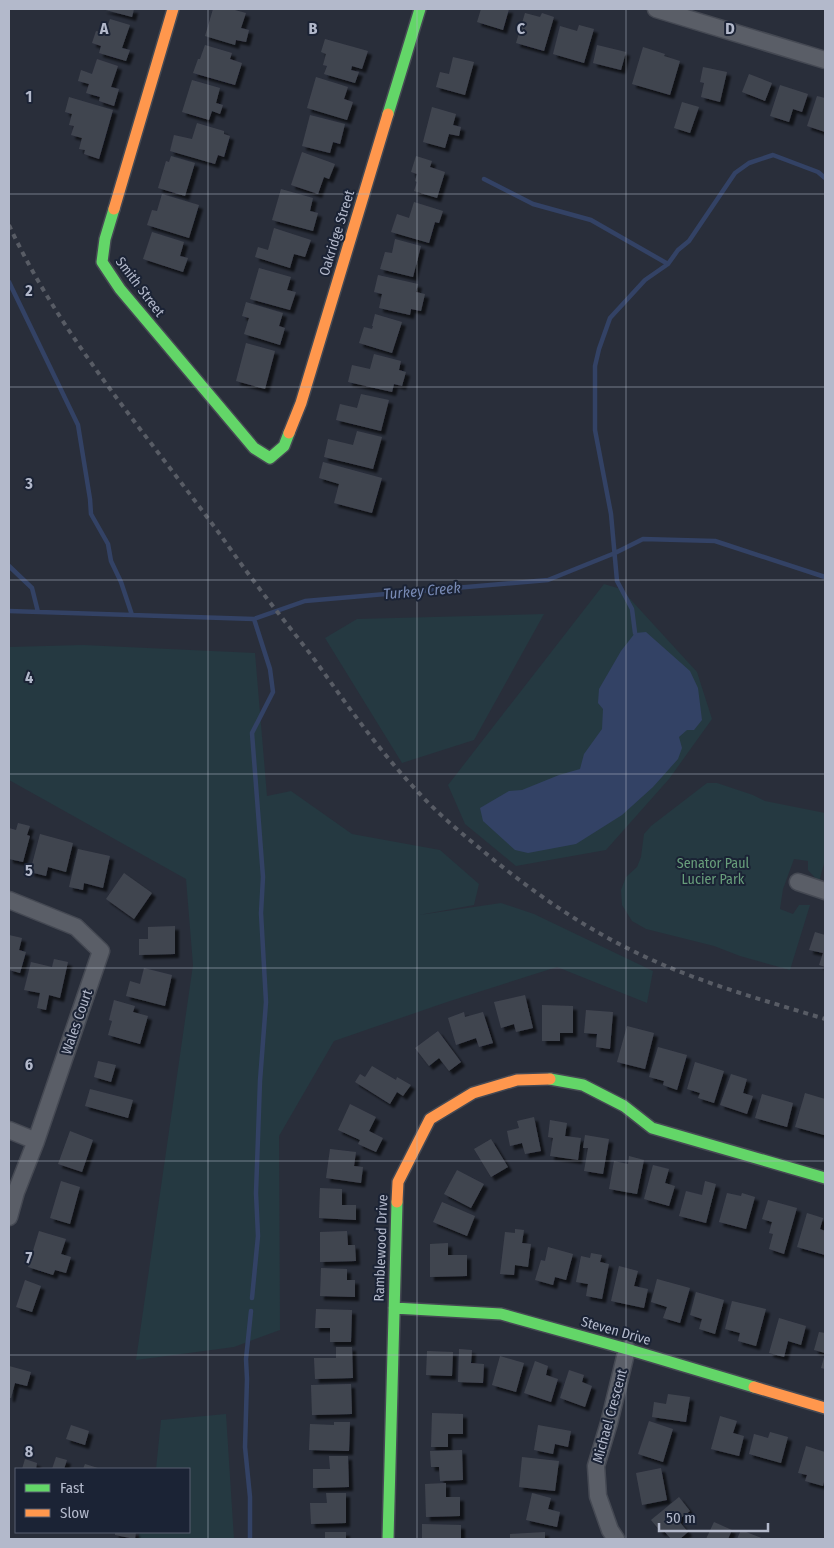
<svg xmlns="http://www.w3.org/2000/svg" width="834" height="1548" font-family="'Fira Sans Condensed',sans-serif">
<style>
.green{fill:#253941}
.water{fill:#334265}
.lines{fill:none;stroke-linecap:round;stroke-linejoin:round}
.stream{stroke:#334265;stroke-width:4.5}
.building{fill:#414550;filter:url(#shadow)}
.street-casing{stroke:#454953;stroke-width:19}
.fast-casing{stroke:#454953;stroke-width:14}
.slow-casing{stroke:#454953;stroke-width:14}
.street{stroke:#5a5e67;stroke-width:16}
.fast{stroke:#63d668;stroke-width:11}
.slow{stroke:#ff974d;stroke-width:11}
.rail{stroke:#585c65;stroke-width:4;stroke-dasharray:5 5;stroke-linecap:butt}
.grid{fill:none;stroke:#b3b9cb;stroke-width:1;stroke-opacity:0.55}
.labels{text-anchor:middle;dominant-baseline:central;stroke-width:4;stroke-linejoin:round;paint-order:stroke}
.street-label{font-size:14px;fill:#b3b9cb;stroke:#1b2335}
.park-label{font-size:14px;fill:#689e7b;stroke:#1b2335}
.water-label{font-size:15px;font-style:italic;fill:#788ab5;stroke:#1b2335}
.grid-label{font-size:16px;text-anchor:middle;font-weight:bold;fill:#b3b9cb;stroke:#1b2335;stroke-width:4;stroke-linejoin:round;paint-order:stroke}
</style>
<defs>
<filter id="shadow"><feDropShadow dx="4" dy="4" stdDeviation="1" flood-color="#0009"/></filter>
</defs>
<rect width="100%" height="100%" fill="#292e3a"/>
<path class="green" d="M604,584l17,5 76,83 15,47 -43,60 -63,71 -90,16 -51,-42 -17,-39z
M544,614l-70,126 -72,23 -77,-125 32,-19z
M83,645l172,8 12,143 24,-5 61,43 88,16 39,34 -5,21 -55,10 82,-12 33,11 119,57 -6,32 -90,-36 -110,35 -113,39 -55,95 1,194 -46,17 -98,13 57,-395 -7,-86 -177,-99v-133z
M707,783h10l36,12 12,6 60,12v47l-6,22 -11,-12v-9l-14,-2 -11,30 -3,20 13,5 6,-9h11l-20,65 -50,-14 -26,-10 -68,-17 -14,-8 -10,-16 -1,-15 5,-13 11,-10 4,-10 3,-23 7,-8z
M226,1414l8,125h-96l2,-7h49v-63h-33l5,-49z"/>
<path class="water" d="M646,632l44,39 8,17 4,32 -8,10h-7l-8,7 3,11 -4,11 -25,28 -31,28 -46,29 -48,9 -13,-3 -32,-29 -3,-13 29,-17 13,-1 37,-15 21,-6 4,-15 18,-25 1,-20 -5,-6 1,-14 22,-38 14,-18z"/>
<g class="lines">
<path class="stream" d="M484,179l49,25 58,16 77,44
M9,282l69,143 12,74 1,15 17,30 3,17 10,21 11,33
M9,566l23,22 6,24
M9,611l245,8 51,-18 243,-21 67,-27 28,-14 72,2 110,36
M635,633l-3,-24 -15,-28 -6,-67 -16,-84v-64l4,-17 11,-31 35,-38 23,-16 10,-14 11,-9 46,-68 14,-10 24,-8 45,17 7,6
M252,1298l6,-62 -2,-43 4,-112 6,-79 -5,-89 2,-36 -11,-144 21,-41 -3,-23 -16,-50
M250,1539v-42l-5,-50 2,-68 -1,-20 5,-48"/>
</g>
<path class="building" d="M102,9h32l-2,8z
M213,9h18l15,4 -5,15 8,2 -3,12 -10,-2 -1,5 -30,-9z
M481,9h28l-6,21 -26,-8z
M525,13l15,4 2,-4 12,4 -10,34 -28,-8z
M110,19l20,6 -8,23 8,2 -4,11 -27,-8 2,-7 -9,-3 4,-12 9,2z
M579,25l15,4 -10,34 -31,-9 7,-28 17,5z
M325,39l43,12 -6,18 -10,-3 -1,4 8,2 -4,11 -31,-9 3,-8 -4,-1 3,-11 -5,-2z
M205,45l27,8 -2,6 12,4 -7,22 -42,-12 5,-14h2z
M597,45l29,7 -5,18 -28,-7z
M643,47l22,7 -1,2 16,5 -10,34 -38,-11z
M453,57l21,5 -9,33 -29,-8 4,-15 9,2z
M97,59l21,7 -7,21 8,2 -5,17 -15,-5 1,-4 -14,-4 3,-9 -11,-3 3,-11 11,4z
M703,67l24,5 -7,30 -19,-5 3,-14 -4,-1z
M749,74l23,9 -7,18 -23,-9z
M316,77l32,10 -4,12 9,3 -6,18 -40,-12z
M192,80l28,8 -4,15 7,2 -3,9 -8,-3 -3,9 -27,-8z
M780,85l28,9 -6,18 -9,-3 -4,13 -19,-6z
M817,96l8,2v34l-18,-6z
M69,97l44,13 -14,49 -15,-5 1,-4 -6,-1 3,-11 -11,-3 3,-9 -5,-1 3,-11 -7,-2z
M682,102l17,5 -9,26 -16,-5z
M432,107l24,7 -3,11 8,2 -2,9 -10,-2 -4,14 -22,-6z
M310,115l35,9 -5,20 -7,-2 -3,11 -28,-7z
M197,123l27,8v3l6,2 -6,21 -6,-2 -3,9 -45,-13 4,-16 18,4z
M302,152l33,12 -6,15 -5,-2 -6,17 -27,-9z
M171,156l24,7 -10,33 -27,-8 8,-27 3,1z
M416,156l16,5 -2,6 15,5 -8,26 -23,-7 3,-9 -2,-1 2,-7 -6,-2z
M281,189l32,9 -3,13 8,2 -5,18 -41,-11z
M162,194l37,11 -10,33 -42,-13 5,-15 5,1z
M414,202l29,9 -4,12 -4,-1 -6,21 -38,-11 6,-18 12,4z
M274,228l37,12 -6,17 -11,-3 -4,14 -35,-11 3,-10 10,3z
M152,232l32,10 -4,14 8,2 -5,14 -40,-13z
M395,239l26,7 -8,31 -33,-8 5,-17 7,1z
M259,268l32,9 -4,13 9,2 -6,18 -40,-11z
M378,275l40,9 -2,8 9,2 -4,17 -10,-2 -1,6 -31,-7 3,-14 -8,-2z
M246,302l37,11 -4,13 6,2 -5,17 -36,-11 5,-16 -7,-2z
M375,314l27,8 -10,31 -33,-10 5,-16 8,2 1,-3h-1z
M246,343l29,8 -10,38 -29,-8z
M374,354l27,7 -2,9 7,2 -4,14 -8,-2 -2,8 -44,-10 4,-17 18,4z
M361,394l28,6 -8,31 -45,-11 4,-16 17,4z
M357,431l25,6 -9,32 -49,-12 4,-18 25,6z
M323,462l59,16 -10,35 -38,-10 5,-19 -20,-6z
M18,823l12,3 -3,9 3,1 -7,26 -14,-3v-31l7,2z
M40,834l33,9 -7,29 -18,-5 -2,9 -16,-4z
M78,849l32,7 -7,32 -19,-5 -1,7 -14,-3z
M124,873l28,20 -18,26 -28,-20z
M175,926v28l-36,1v-16h9v-12z
M815,932l10,3v32l-6,-2 4,-12 -14,-3z
M9,935l13,3 -3,12 7,2 -6,21 -11,-3z
M54,959l14,3 -8,36 -11,-3 -3,15 -9,-2 3,-15 -16,-3 7,-28 21,5z
M144,968l28,7 -7,31 -39,-10 4,-15 10,3z
M525,995l8,33 -17,4 -2,-8 -13,4 -7,-26z
M114,1000l21,6 -2,6 15,4 -8,28 -32,-9 4,-14 -3,-1z
M542,1005l31,1v27h-13v8h-18z
M586,1010l27,2 -3,37 -14,-2 1,-13 -13,-1z
M464,1012l1,5 18,-5 10,31 -14,4 -3,-9 -20,7 -8,-27z
M627,1026l27,7 -9,36 -28,-7z
M438,1031l23,31 -12,9 -10,-13 -10,8 -14,-18z
M658,1047l29,8 -10,35 -14,-5 1,-4 -15,-4z
M98,1061l18,4 -5,17 -17,-5z
M695,1062l29,9 -10,32 -16,-5 2,-5 -13,-4z
M372,1066l24,14 1,-3 14,8 -8,11 -6,-4 -7,12 -35,-22 5,-8 5,3z
M731,1074l16,5 -4,14 10,3 -6,18 -27,-9z
M90,1089l43,11 -5,18 -43,-12z
M805,1093l20,6 -1,36 -29,-8z
M762,1094l31,9 -6,24 -32,-9z
M350,1104l26,13 -7,14 14,7 -7,14 -18,-8 2,-4 -22,-10z
M534,1117l7,34 -16,3 -3,-11 -12,3 -3,-15 12,-3 -2,-7z
M550,1120l17,3 -2,13 16,2 -3,22 -28,-4 3,-18 -5,-1z
M70,1131l23,9 -11,32 -24,-8z
M585,1135l24,4 -6,35 -19,-3 4,-23h-5z
M491,1139l17,28 -17,10 -17,-28z
M330,1149l26,3 -2,14 9,1 -2,16 -35,-5z
M629,1156l15,4 -7,34 -28,-5 5,-28 14,3z
M653,1165l16,4 -4,14 10,3 -6,20 -25,-7z
M457,1170l27,14 -13,24 -27,-14z
M61,1181l19,6 -10,37 -20,-6z
M705,1181l11,3 -10,39 -27,-7 7,-25 16,4z
M320,1188l22,1v16h14v15l-37,-2z
M727,1193l14,3 1,-3 13,4 -9,32 -27,-7z
M768,1200l29,8 -13,46 -15,-5 4,-15 -4,-1 3,-11 -10,-3z
M442,1202l33,14 -8,20 -34,-14z
M807,1213l16,5 -3,11 5,2v24l-28,-8z
M515,1229l9,1 -2,13 9,1 -3,23 -13,-2 -1,10 -14,-1 5,-42 10,1z
M39,1231l27,8 -5,15 10,3 -5,16 -11,-3 -2,5 -25,-8z
M347,1231l1,14h7l1,16 -36,1v-30z
M448,1243v12h19v21l-37,1v-33z
M548,1247l25,7 -7,26 -11,-3 -2,8 -18,-5 6,-20 4,1z
M591,1253l11,2 -2,7 9,2 -7,35 -16,-3 2,-12 -12,-2 5,-26 9,2z
M619,1266l19,5 -4,15 14,3 -4,19 -33,-7z
M321,1268l26,1v11h8v17l-35,-1z
M657,1279l33,9 -10,35 -17,-5 4,-11 -16,-5z
M25,1280l16,6 -9,26 -16,-5z
M696,1292l28,8 -9,34 -16,-5 3,-10 -12,-4z
M732,1301l34,8 -10,37 -18,-5 2,-8 -15,-4z
M316,1309l36,1 -1,32h-21v-14h-15z
M779,1318l27,8 -5,19 -13,-4 -4,16 -15,-4z
M819,1332l6,1v20l-11,-3z
M336,1347h16l1,31 -38,1 -1,-21h22z
M459,1349l13,1 -1,13 13,1 -1,19 -25,-1z
M427,1351l26,1 -1,24 -26,-1z
M825,1354v15l-4,-1z
M500,1356l24,7 -8,29 -24,-7z
M535,1361l13,5 -2,9 12,4 -7,23 -27,-9z
M9,1366l22,6 -4,14 -12,-3 -4,15h-2z
M569,1370l15,5 -2,7 10,4 -7,21 -25,-9z
M351,1384l1,30 -40,1 -1,-30z
M668,1394l22,3 -4,25 -34,-5 2,-15 12,2z
M432,1413l31,1v20h-15v13h-17z
M720,1416l17,5 -4,12 11,3 -5,20 -28,-7z
M649,1421l24,8 -10,33 -25,-8z
M334,1422h16l-1,29 -40,-1 1,-26 24,1z
M71,1425l18,6 -4,14 -19,-6z
M538,1425l33,6 -3,16 -13,-3 -2,10 -19,-4z
M770,1432l18,5 -7,26 -32,-9 5,-20 14,4z
M806,1446l19,6v26l-2,8 -18,-5 2,-6 -9,-2z
M462,1450l1,30 -23,1 -1,-14h-8l-1,-16z
M329,1456h19l1,31 -36,1v-19h17z
M56,1457l11,3 -3,9h-12z
M522,1457l37,4 -4,30 -36,-4z
M25,1459l12,4 -1,6h-14z
M85,1464l13,4 -1,1h-14z
M661,1468l6,32 -25,5 -6,-32z
M446,1483v14h14v19l-34,1 -1,-33z
M326,1493h20v30l-35,1 -1,-21h17z
M532,1493l19,5 -3,11 12,3 -3,15 -31,-7z
M679,1497l11,14 -12,9 10,12 -8,7h-9l-7,-8 -3,1 -10,-12z
M714,1522l18,8 -4,9h-22z
M422,1524l39,1v14h-39z
M741,1530l23,9h-27z
M115,1532h21l-1,7 -20,-4z
M325,1532h21v7h-21z
M545,1532v7h-35v-5z"/>
<g class="lines">
<defs>
<path id="street" d="M656,9l169,51
M798,882l27,9
M9,900l67,27 25,24 -65,190 -20,51 -7,25
M9,1130l27,11
M616,1539l-6,-9 -12,-34 -2,-30 13,-43 18,-74"/>
<path id="fast" d="M388,114l32,-105
M114,209l-9,30 -3,23 18,27 134,159 16,10 14,-12 5,-13
M550,1079l33,6 41,21 28,22 173,50
M394,1308l107,6 126,35 127,38
M388,1539l9,-337"/>
<path id="slow" d="M114,209l59,-200
M289,433l12,-30 87,-289
M397,1202l1,-20 32,-63 43,-26 44,-13 33,-1
M754,1387l71,21"/>
</defs>
<use href="#street" class="street-casing"/>
<use href="#fast" class="fast-casing"/>
<use href="#slow" class="slow-casing"/>
<use href="#street" class="street"/>
<use href="#fast" class="fast"/>
<use href="#slow" class="slow"/>
<path class="rail" d="M9,225c49,106 129,199 198,292 17,22 32,45 49,67 20,27 41,52 61,79 32,45 64,90 102,130 21,23 46,43 70,63 44,36 91,69 142,94 62,31 129,49 194,69"/>
</g>
<path class="grid" d="M208,9v1530M417,9v1530M626,9v1530M9,194h816M9,387h816M9,580h816M9,774h816M9,968h816M9,1161h816M9,1355h816"/>
<g class="labels">
<g class="street-label">
<text transform="translate(337 233) rotate(-73)">Oakridge Street</text>
<text transform="translate(140 287) rotate(53)">Smith Street</text>
<text transform="translate(77 1022) rotate(-71)">Wales Court</text>
<text transform="translate(381 1248) rotate(-88)">Ramblewood Drive</text>
<text transform="translate(616 1331) rotate(16)">Steven Drive</text>
<text transform="translate(610 1416) rotate(-75)">Michael Crescent</text>
</g>
<g class="park-label">
<text x="713" y="863">Senator Paul<tspan x="713" dy="16">Lucier Park</tspan></text>
</g>
<g class="water-label">
<text transform="translate(422 591) rotate(-5)">Turkey Creek</text>
</g>
</g>
<g class="grid-label">
<text x="104" y="34">A</text>
<text x="313" y="34">B</text>
<text x="521" y="34">C</text>
<text x="730" y="34">D</text>
<text x="29" y="102">1</text>
<text x="29" y="296">2</text>
<text x="29" y="489">3</text>
<text x="29" y="683">4</text>
<text x="29" y="876">5</text>
<text x="29" y="1070">6</text>
<text x="29" y="1263">7</text>
<text x="29" y="1457">8</text>
</g>
<rect width="834" height="1548" fill="none" stroke="#b3b9cb" stroke-width="20"/>
<rect x="15" y="1468" width="175" height="65" fill="#1b2335" stroke="#585f71"/>
<rect x="25" y="1484" width="25" height="8" fill="#63d668" stroke="#585f71"/>
<text x="60" y="1493" font-size="15" fill="#b3b9cb">Fast</text>
<rect x="25" y="1509" width="25" height="8" fill="#ff974d" stroke="#585f71"/>
<text x="60" y="1518" font-size="15" fill="#b3b9cb">Slow</text>
<path d="M659 1523v8h109v-8" fill="none" stroke="#b3b9cb" stroke-width="2.5"/>
<text x="666" y="1523" font-size="15" fill="#b3b9cb" stroke="#1b2335" stroke-width="4" paint-order="stroke">50 m</text>
</svg>
